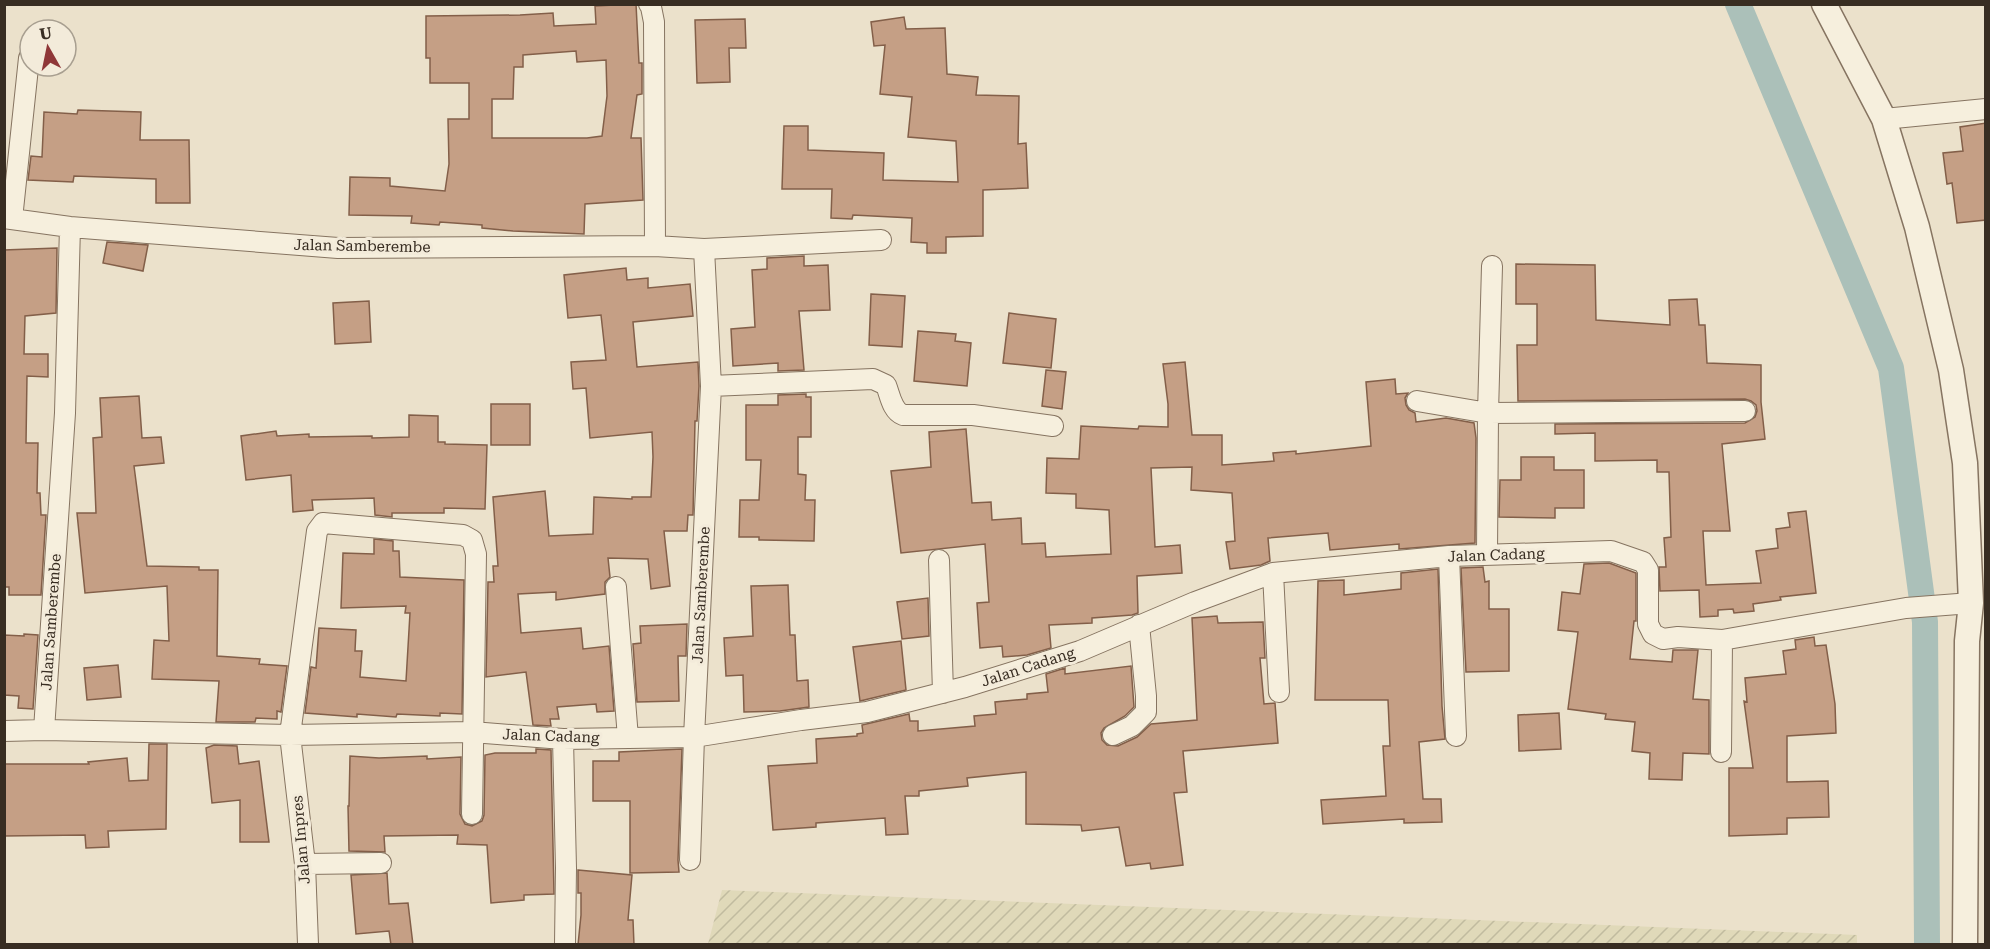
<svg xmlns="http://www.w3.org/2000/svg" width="1990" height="949" font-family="'Roboto Serif',serif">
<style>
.farmland{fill:url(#farmland-furrows)}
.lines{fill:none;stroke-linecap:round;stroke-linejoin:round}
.canal{stroke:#abc0b9;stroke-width:26}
.building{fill:#c59f85;stroke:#835f49;stroke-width:1.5;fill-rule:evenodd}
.minor-casing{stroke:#867461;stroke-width:22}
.tertiary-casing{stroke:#867461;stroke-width:27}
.minor{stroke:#f6efdd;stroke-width:20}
.tertiary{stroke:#f6efdd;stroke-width:24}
.labels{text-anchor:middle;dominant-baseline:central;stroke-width:6;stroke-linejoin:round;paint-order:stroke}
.street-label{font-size:15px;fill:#382d22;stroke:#f3ebda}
</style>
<defs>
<pattern id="farmland-furrows" width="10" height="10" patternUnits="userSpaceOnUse" patternTransform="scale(1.5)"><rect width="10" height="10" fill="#e0d9b9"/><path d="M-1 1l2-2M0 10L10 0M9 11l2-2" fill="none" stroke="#c1bb9f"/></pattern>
</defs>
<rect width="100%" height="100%" fill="#ebe1cb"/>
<path class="farmland" d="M722,890l1135,45v9h-1149z"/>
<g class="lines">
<path class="canal" d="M1738,4l153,364 34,254 2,322"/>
</g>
<path class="building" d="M636,4l3,59h3v31l-5,1 -6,43h10l2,62 -58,4 -1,30 -71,-3 -31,-3v-3l-42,-3 -1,3 -28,-2 1,-7 -63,-1 1,-38 40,1v8l55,5 4,-27 -1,-45h21v-36h-39v-25h-4v-42l94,-1 33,-2 1,13 42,-2 -1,-18zM576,51l1,11 29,-2 1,36 -5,40 -15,2h-95v-39h21l1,-32h9v-12z
M904,17l2,12 39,-1 2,46 31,3 -2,18 43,1 -1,48 8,-1 2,45 -45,2v46l-37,1v16h-19v-10l-16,-1 1,-24 -59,-3 -1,4 -21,-1 1,-29h-50l2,-63h24v24l76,3 -1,27 75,2 -2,-41 -48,-4 4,-40 -32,-3 5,-49 -11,1 -3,-24z
M745,19l1,29h-17l1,34 -33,1 -2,-63z
M78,110l63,2 -1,28h49l1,63h-34v-24l-82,-3 -1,6 -45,-2 3,-24 11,1 2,-45 33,2z
M1986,123v97l-29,3 -5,-40 -5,1 -4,-31 20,-2 -3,-24z
M107,242l41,3 -5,26 -40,-8z
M57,248l-1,65 -31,3 -1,38h24v23l-21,-1 -1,67h12l-1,50h3l1,22h5l-5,80h-32v-8h-5v-337z
M804,256v10l24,-1 2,45 -31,1 5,59 -26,1v-8l-45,3 -2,-37 24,-2 -3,-57 15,-1v-11z
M1516,264l79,1 1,55 74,5 -1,-25 28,-1 2,26h6l2,38 54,2v37l4,37 -43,5 8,87h-27l3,54 55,-2 -5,-32 22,-3 -2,-19 14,-2 -2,-14 18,-2 10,82 -36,4 1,3 -28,4 1,7 -20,2 -1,-4 -15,1v6l-18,1 -1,-27 -39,1 -1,-24h7l-2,-29 7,-1 -2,-65h-12v-12l-62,1v-28l-40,1v-10l190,-1 10,-6 2,-6 -1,-6 -5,-4 -6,-2 -227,2 -1,-56h20v-41h-21z
M626,268l1,12 21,-2v10l42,-4 3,32 -60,6 4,45 61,-5 1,24 -2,35h-2l-2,94h-5l-1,16h-23l6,55 -19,3 -3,-30 -40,-1 2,19 -5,5v12l-49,6v-8l-38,2 3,39 60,-5 2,21 26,-3 5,65 -17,1 -1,-8 -39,3 2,12h-9l1,7 -18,-1 -7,-53 -40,5 2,-95h6l-1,-16h5l-5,-69 52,-6 4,45 44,-2 1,-37 38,2v-2h19l2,-40 -1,-25 -62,6 -4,-50 -13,1 -2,-27 35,-2 -5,-45 -33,3 -4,-43z
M871,294l34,2 -3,51 -33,-2z
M369,301l2,41 -36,2 -2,-41z
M1009,313l47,6 -5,49 -48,-5z
M918,331l38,3 -1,7 16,2 -4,43 -53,-5z
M1185,362l7,73h30v30l52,-4 -1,-8 23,-2v3l75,-8 -5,-64 29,-3 1,15 12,-1 -3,5 1,7 3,5 6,3 1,9 30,-4 28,5 2,15 -1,105 -76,6v-5l-69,6 -2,-17 -60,5 2,23 -9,4 -31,4 -4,-27 9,-1 -3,-48 -41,-3 1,-23 -41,1 4,79 25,-2 2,28 -45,3 1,37 -6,2 -40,3v5l-43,2 2,23 -24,7 -24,2 -1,-11 -22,2 -3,-45 12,-1 -4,-58 -84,9 -10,-82 40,-4 -2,-35 37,-3 6,74 19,-1 1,18 29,-2 1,26 23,-1 1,14 65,-3 -2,-44 -33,-2v-14l-30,-1 1,-35 32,1 2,-33 57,3 1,-3 29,1v-23l-5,-40z
M1046,370l20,2 -4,37 -20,-3z
M806,394v3h5v40h-13v37l8,1 -1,25h10l-1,41 -55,-1v-3h-20l1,-37h19l2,-40h-15v-55h32v-10z
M139,396l3,42 19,-1 3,26 -30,3 13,100 52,1v3h19l-1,86 43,3 -1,5 28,2 -6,46 -4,-1v8l-21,-1 -1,4h-39l3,-41 -67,-2 2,-39 15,1 -2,-55 -82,7 -8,-80h19l-3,-75 9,-1 -2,-39z
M491,404h39v41h-39z
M409,415l29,1v26h7v2l42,1 -2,64 -41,-1v5h-52v4l-17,-2 -1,-17 -62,2 1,10 -20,2 -2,-37 -45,5 -5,-44 35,-5 1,5 32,-2v3l63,-1v2l37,-1z
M1521,457h33v13h30v38h-29v10l-56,-1 1,-37h21z
M374,539l19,2v10h6l1,26 64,3 -2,134 -22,-1v3l-43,-2 -1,3 -39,-3v3l-52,-4 6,-46 5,1 3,-40 37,2 -1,21h7l-2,26 46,4 4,-68h-5l1,-7 -65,2 2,-55 31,1z
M1609,563l27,10v48h-2l-4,38 42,3 1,-12h25l-5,49 16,1v54l-26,-1 -1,27 -33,-1 1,-26 -18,-2 3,-29 -30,-3 1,-5 -38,-5 10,-77 -20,-2 4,-38 18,2 4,-30z
M1483,567l2,15 4,-1v28h20v62l-43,1 -5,-104z
M1438,569l4,137 3,33 -26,3 4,57h18l1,23 -38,1v-4l-81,5 -2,-24 65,-4 -3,-50h7l-2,-46h-73l3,-119 26,-1v15l57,-6v-16z
M788,585l2,50h5l2,46 11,-1 1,27 -29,4 -36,1 -1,-37 -17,1 -2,-38 29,-2 -2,-50z
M928,598l1,38 -27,3 -5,-37z
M1217,616l1,7 45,-1 2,36h-5l4,46 11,-1 3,40 -95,8 4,41 -13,1 9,72 -32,4 -1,-6 -24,3 -7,-39 -37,4 -1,-6 -55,-1v-52l-59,6 1,8 -49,5v5h-14l3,38 -22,1 -1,-17 -69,5v4l-43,3 -5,-64 49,-3 -1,-24 41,-3v-2l6,-1 -1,-8 47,-11 1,7h8v10l57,-5 -1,-10 22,-2 -1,-12 32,-3v-5l21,-2 -2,-18 19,-6v6l66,-8 3,41 -9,9 -21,12 -3,5 1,7 5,5 11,1 19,-9 14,-13 46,-4 -5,-102z
M687,624l-1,32h-8l1,45 -42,1 -4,-58 8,-1 -1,-17z
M24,634l14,1 -5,74 -15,-1 1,-12 -15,-1v-60l20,1z
M1814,637l1,9 11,-1 9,59 1,29 -49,3v46l41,-1 1,36 -42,1v16l-58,2v-68h24l-9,-67 3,1 -2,-24 41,-4 -3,-23 13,-2 -1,-9z
M901,641l5,49 -46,11 -7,-54z
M118,665l3,32 -34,3 -3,-32z
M1559,713l2,36 -42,2 -1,-36z
M149,744h18l-1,85 -58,2 1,16 -23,1 -1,-13 -81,1v-72h85l-1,-2 39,-4 2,23 19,-1z
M214,745l23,1 2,18 20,-3 10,81h-29v-42l-28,3 -6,-55z
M536,749l15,1 3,144 -30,1v5l-33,3 -4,-58 -30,-1 1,-9 -74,1 1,16 -36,-1 -1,-45h1l1,-50 29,2 48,-2v3l34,-2 -1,57 5,10 7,2 10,-5 2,-6 1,-60 10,-2h41z
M682,749l-4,111 1,12 -49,1v-72h-37v-40h26v-9z
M578,870l54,5 -4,45h5l1,25h-56l3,-30v-22h-3z
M387,873l2,31 19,-1 5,42h-22l-2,-14 -33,3 -5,-59z"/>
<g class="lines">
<defs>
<path id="minor" d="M649,4l2,3 3,15 1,224
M1884,119l102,-10
M4,218l66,9 268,21 317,-2 49,3 7,137 -17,351 -4,123
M12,219l17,-161
M704,249l177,-9
M711,386l162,-7 13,6c4,10 6,26 17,30h70l80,11
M1417,401l71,12 257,-2
M1487,554l1,-141 4,-147
M1449,556l7,180
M939,560l4,133
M1273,573l6,119
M616,587l12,151
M44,730l21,-317 5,-186
M4,731l40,-1 246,5 182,-3 91,7 131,-2 107,-17 66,-8 98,-25 115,-36 115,-49 78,-29 176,-17 162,-5 32,11 5,8v54l5,10 10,5 15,-2 44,3 184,-32 65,-5
M1113,735l19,-9 14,-14v-16l-7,-71
M563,739l3,129 -1,76
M1721,752l1,-112
M305,864l76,-1
M308,944l-3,-80 -15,-129 27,-204 6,-8 140,12 9,5 4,14 -4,260"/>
<path id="tertiary" d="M1824,4l60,115 33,108 34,143 14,93 6,140 -4,38 -2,303"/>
</defs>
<use href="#minor" class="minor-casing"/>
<use href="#tertiary" class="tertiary-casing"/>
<use href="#minor" class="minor"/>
<use href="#tertiary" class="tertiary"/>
</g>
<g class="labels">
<g class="street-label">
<text transform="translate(362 246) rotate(1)">Jalan Samberembe</text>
<text transform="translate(1496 555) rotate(-2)">Jalan Cadang</text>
<text transform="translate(701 595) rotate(-87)">Jalan Samberembe</text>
<text transform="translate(51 622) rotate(-86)">Jalan Samberembe</text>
<text transform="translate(1028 667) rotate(-18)">Jalan Cadang</text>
<text transform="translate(551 736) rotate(2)">Jalan Cadang</text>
<text transform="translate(301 840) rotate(-95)">Jalan Inpres</text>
</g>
</g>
<rect width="1990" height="949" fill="none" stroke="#382d22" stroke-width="12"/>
<g transform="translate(48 48) rotate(351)"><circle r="28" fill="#f3ebda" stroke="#a89f90" stroke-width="1.5"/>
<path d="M0-4.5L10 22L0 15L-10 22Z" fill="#8f3738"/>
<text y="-9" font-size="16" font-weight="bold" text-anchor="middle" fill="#382d22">U</text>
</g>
</svg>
